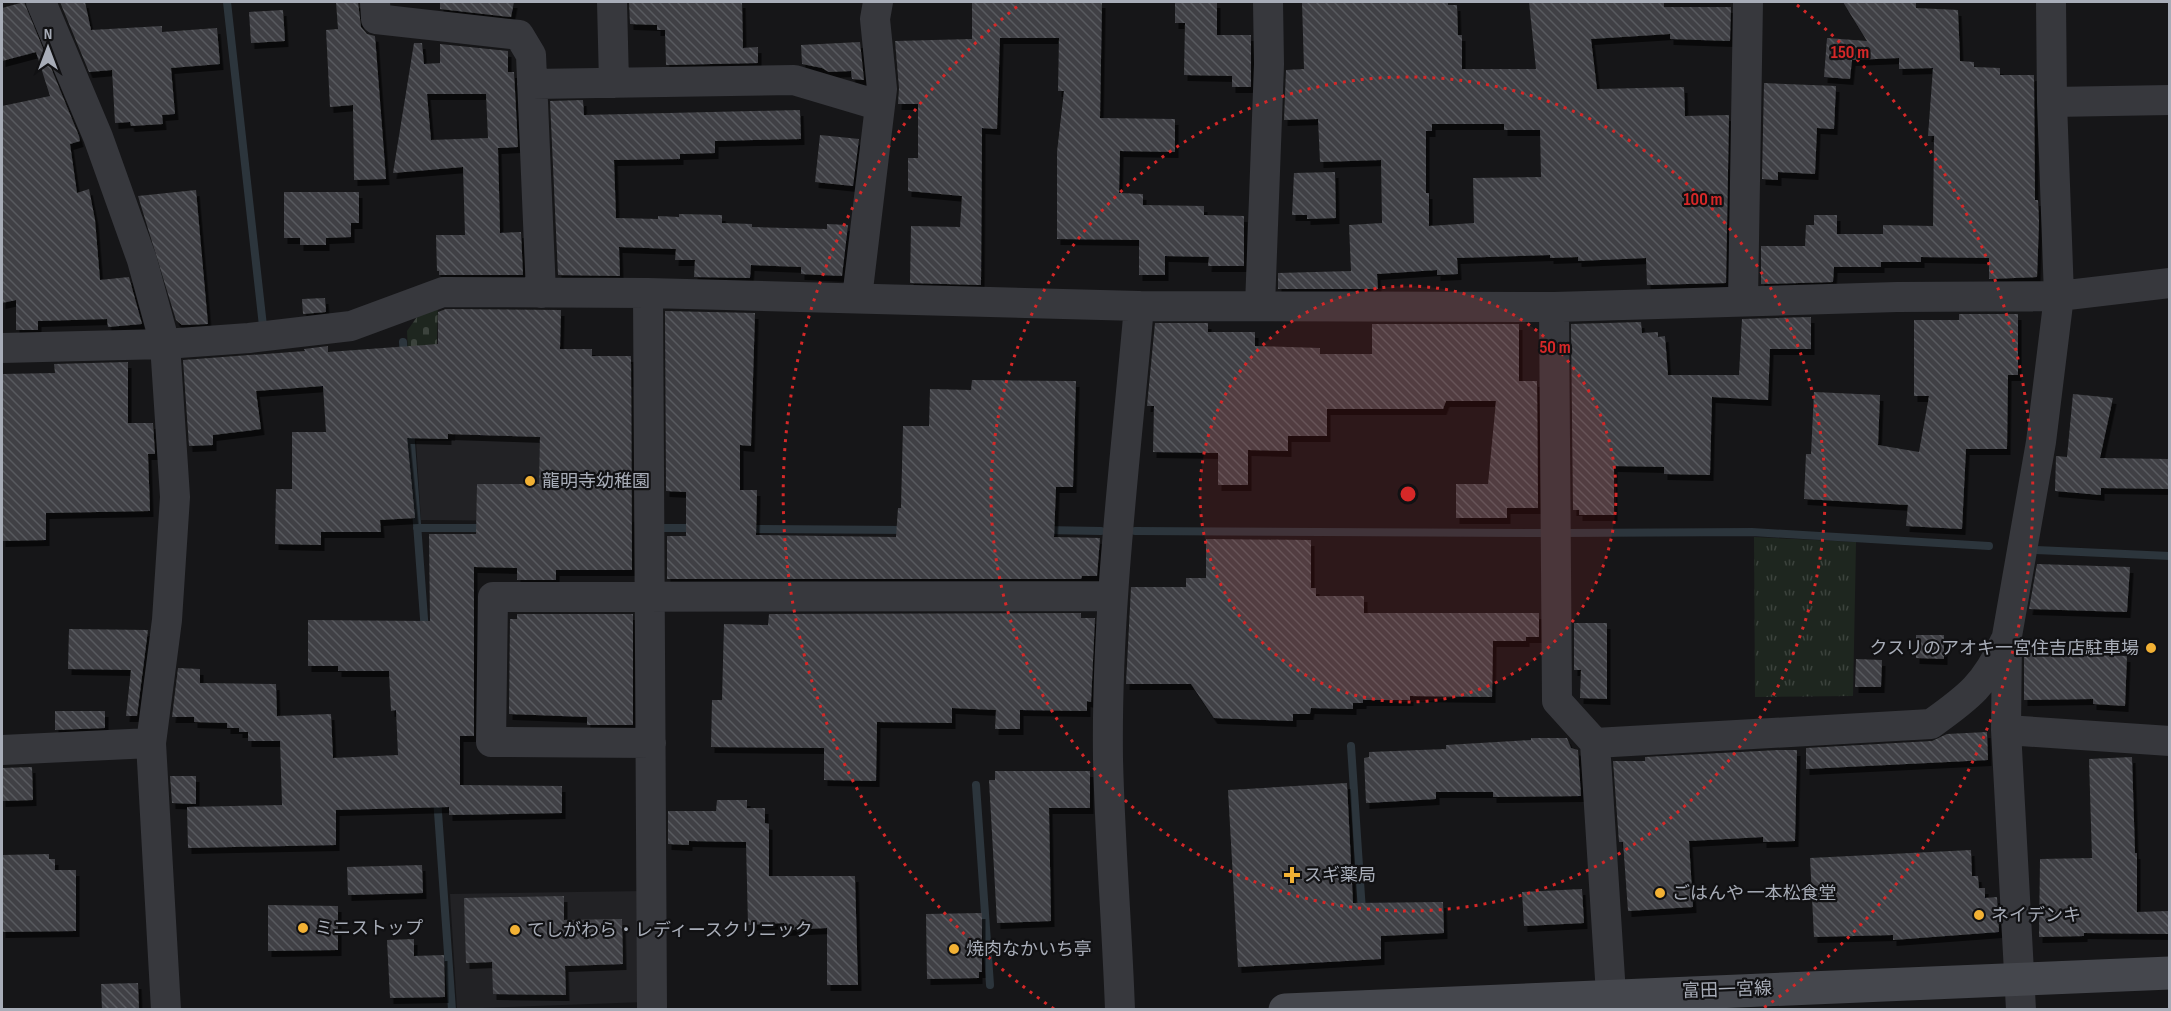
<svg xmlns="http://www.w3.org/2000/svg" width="2171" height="1011" font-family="'Sofia Sans Condensed','Noto Sans JP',sans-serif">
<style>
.built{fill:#222225}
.grass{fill:url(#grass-tufts)}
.cemetery{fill:url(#cemetery-stones)}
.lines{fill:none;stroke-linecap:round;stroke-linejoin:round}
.stream{stroke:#2c353c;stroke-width:8}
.building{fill:url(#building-back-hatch);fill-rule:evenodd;filter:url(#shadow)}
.street{stroke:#37383d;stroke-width:30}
.secondary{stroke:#45474d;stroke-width:33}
.ring{fill:none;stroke:#d62828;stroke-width:3;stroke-dasharray:3 6}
.poi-dot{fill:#f2b134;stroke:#111113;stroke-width:2}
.labels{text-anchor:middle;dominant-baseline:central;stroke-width:4.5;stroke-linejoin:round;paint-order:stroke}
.poi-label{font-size:18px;fill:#a8adb8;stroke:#111113;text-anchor:start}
.street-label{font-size:18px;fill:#a8adb8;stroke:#111113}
.centre{fill:#d62828;stroke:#111113;stroke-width:3}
.ring-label{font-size:18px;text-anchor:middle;font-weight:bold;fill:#d62828;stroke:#111113;stroke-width:4.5;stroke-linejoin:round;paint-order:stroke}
</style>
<defs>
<pattern id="grass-tufts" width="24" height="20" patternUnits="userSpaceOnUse" patternTransform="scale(1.5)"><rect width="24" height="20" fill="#1e261f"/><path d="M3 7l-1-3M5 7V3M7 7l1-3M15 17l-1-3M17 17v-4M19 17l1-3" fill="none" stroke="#3c433d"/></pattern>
<pattern id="cemetery-stones" width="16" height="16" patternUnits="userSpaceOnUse" patternTransform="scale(1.5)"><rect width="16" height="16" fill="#1e261f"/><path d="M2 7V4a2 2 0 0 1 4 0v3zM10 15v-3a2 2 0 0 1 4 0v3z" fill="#3c433d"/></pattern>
<pattern id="building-back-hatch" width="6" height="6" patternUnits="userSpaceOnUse" patternTransform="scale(1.5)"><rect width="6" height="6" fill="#404145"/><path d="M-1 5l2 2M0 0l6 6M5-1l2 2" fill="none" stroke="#595a5e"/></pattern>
<filter id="shadow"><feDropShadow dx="3.5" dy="6" stdDeviation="0" flood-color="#0009"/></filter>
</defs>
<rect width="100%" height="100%" fill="#161618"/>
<path class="built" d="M490,386l150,1 2,135 -221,-2 -5,-79h39l1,-32z
M645,891v111l-188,7 -7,-115z"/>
<path class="grass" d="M1754,537l102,5 -3,154 -98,1z"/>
<path class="cemetery" d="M438,304l-2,67 -27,-1 -2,-39 17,-24z"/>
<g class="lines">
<path class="stream" d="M227,2l36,324
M403,342l1,15
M410,429l15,203
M417,528h69
M662,528h35
M746,529l161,1
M1043,530l58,1
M1135,531l414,2
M1562,533l190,-1 237,14
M2036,550l134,6
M1351,746l11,165
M976,785l14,200
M437,798l15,212"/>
</g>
<path class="building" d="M24,2l55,134 1,5 -10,3 7,49 12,-4 6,31 5,60 29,-3 13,47 -34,3 -1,-8 -69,2v9h-22v-30l-14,3v-197l48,-10 -14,-44 -34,9v-53z
M60,2h25l6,28 71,-4v6l55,-4 3,36 -49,4 4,46 -13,1 1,9 -32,2 -1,-4 -15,1 -3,-53 -23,2z
M336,2h22l3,25 6,7 8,2 11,143 -32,1 -1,-75 -23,2 -4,-77 12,-1z
M440,2h74l-3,15 -71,-8z
M629,2h113l1,46 15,-1v16l-92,2 -1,-35h-8v-5l-27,-1z
M972,2h130l-2,116 75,1v33l-55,-1 -1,42 24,1v11l61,1v9l40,1v50h-36l1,-9 -44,-1v19h-26v-35l-82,-1v-87l7,-61h-6l1,-53h-59l-3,91 -15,-1 -1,157 -71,-2 1,-57 49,1 2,-31 -54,-5v-33h10v-54h-20l1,-16 -4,-47 77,-2z
M1175,2h42v33h34v52h-19v-11l-48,-1 1,-52h-10z
M1302,2h146v3h9l1,30h4v34h74l-7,-67h135v5h67l-1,34 -60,-2v-5l-79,5 6,50 87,-2 1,29 44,-1 -3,168 -79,2 -1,-27 -68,3v-4l-28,1v-3l-93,3 1,16 -21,1v-5l-60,4 1,15h-100v-16l73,-2 -2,-46 33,-2 -1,-63 -61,2 -2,-43 -34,1 2,-50 18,-1zM1432,124h72v6h36l1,47 -68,1 1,45 -45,3v-33h-3v-62h6z
M1843,2h73v6l42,2 2,51 14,1v5l26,1v7h34l1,125h3l1,22 -2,55 -48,2v-21l-68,-1v5h-40v5h-47l-1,15 -72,2v-38h44l1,-21h8v-10h23v19h46v-9l50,1 1,-90h-6l5,-68 -34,1v-11l-47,2 -2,19 -26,-2 3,-39 40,3z
M283,10l2,31 -34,2 -2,-31z
M860,42l4,38 -12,-1 -1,-8 -22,1 -7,-4 -20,-4 -1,-19z
M414,43h8l2,21 16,-1v-19l68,7v21h6l4,75 -20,1 2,85 21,-1 2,43h-84v-4h-2l-1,-36h29l-2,-68 -70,6zM427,94h59l2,44 -57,2z
M1764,83l72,3 -2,43 -17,-1 -2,46 -37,-2v8l-16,-1z
M583,100l1,15 216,-5 1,29 -86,2v12l-35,1v5l-66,1 2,58 42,1v-3l21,1v-3l43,1v8l30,1v3l75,2v-5l21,1 -6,51 -41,-2v-7l-50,-2 -1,13 -56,-1 1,-17h-20l1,-11 -57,-2 1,29 -62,-1 -8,-174z
M820,135l39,4 -6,47 -38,-4z
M1335,172l1,46 -29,1v-4h-15l2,-42z
M196,190l12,134 -26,1 -6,-5 -38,-124z
M284,192h75v31h-8v14l-25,1v7h-26v-7h-16z
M325,298l1,14 -23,2 -1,-15z
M446,309l115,1 -1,39h32v7h39l1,214h-76v10h-39v-12l-43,-1v169h-14v49l102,1v27l-113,2v-8l-113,3v35l-148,3 -1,-41 95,-2 -2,-64h-32v-9h-9v-4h-12v-5l-33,-1v-5h-22l6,-49 22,1v14l76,1 1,32 54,-2 2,44 65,-3 -2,-45 -5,1 -2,-40h-51v-5h-30v-46l122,1 -1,-87h47l1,-50h62l1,-47 -92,-3v5l-41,-1 8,80 -35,2 1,12h-60v13l-46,-1 1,-55h16v-57h34l-3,-46 -67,5 5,38 -48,6v10l-24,1 -6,-86 122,-9 -1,-2 24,-3v6l110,-8v-32z
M665,311l90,2 -4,133 -11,-1v45h17l-1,45 140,2 2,-29h3l2,-82h26l1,-37 41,1 1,-10 104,1 -3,106h-17l-2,50 46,1 -3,38h-15l-1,3h-414v-43h19v-44l-20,-1z
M1959,314h59v61h-10l-1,74h-41l-4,80 -56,-3 2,-21 -104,-6 2,-45h5l3,-62 66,3 -2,50 41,7 10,-56h-15v-76h45z
M1811,317v32h-41l-2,51 -56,-3 -2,78 -46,-1v-7l-50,-1v49h-35v-5h-6l-2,-186 70,-2 1,11 16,-1v5l7,-1 3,39h71l3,-56z
M1155,323h53v9h47v14l65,2v6h52v-30h147v57h18l1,127h-31v10h-51v-34h32l8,-83h-50l-3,8h-116v27h-39v15l-40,-1v35h-30v-32l-65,-1 1,-46h-7z
M128,362v61h25l2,31h-7l2,57 -104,2v27l-44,1v-167l53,-1 -1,-9z
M2073,394l40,4 -13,60 69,1v30l-68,-1v7l-46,-4 1,-35 11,1z
M1206,539l105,1v48h5v8h48v17h175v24h-13v4h-33l-1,56 -82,-1v4h-47v3h-10v6l-42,-1 -1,6h-17v7l-79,-3 -23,-34h-65l5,-97h55v-9h20z
M2037,564l93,3 -3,45 -98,-3z
M1081,613v5h14l-4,84 -4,-1v10l-67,-1v19h-25l1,-19 -44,-2v15l-75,-1 -1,59 -52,-1v-32l-113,-1 1,-47h10l2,-76 44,1 1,-11z
M517,614h116v111h-46v-8l-78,-3 1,-95h7z
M1574,623h33v76l-27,-1 1,-28h-7z
M69,629l79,1 -11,86h-11l5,-46 -63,-1z
M1916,635h28v24l-28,-1z
M2024,653l103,3 -2,50 -32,-2v-5l-69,1z
M1856,659l26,1 -1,27h-26z
M55,711h50v17l-50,2z
M1987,732l1,28 -182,9v-21l126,-7 15,-7z
M1531,738h36l4,10 7,2 3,46 -88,1v-5h-57v7l-70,4 -2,-45 5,-1v-5l77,-3v-4l85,-5z
M1778,750h19l-2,91 -32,1v-5l-74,4 4,66 -65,4 -5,-69h-4l-6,-81h32v-4z
M2132,757l3,96h2v59l32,-1v23l-85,-1v3l-45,1 1,-78 52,-1 -3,-99z
M32,767l1,33 -31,1v-33z
M995,771h95v37h-41l2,113 -54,2 -8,-143h6z
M170,776h26v28l-24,-1z
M1347,783l6,120 90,-1 1,31 -63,3v23l-143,8 -10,-177z
M717,800h30v8h18v15l4,1v52h86l3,109h-31v-57l-43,2v-7l-36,2 -2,-83 -57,-1v4l-21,-1v-33h48z
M1971,850l1,26h6l1,12h6v10l12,-1 2,35 -106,8v-5l-79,2 -4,-79z
M49,854v5h6v11h21v61l-74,1v-77z
M422,865l1,28 -75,2 -1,-28z
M1582,889l2,34 -60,3 -2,-34z
M564,896v24l58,-1 1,45 -58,2 1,29 -73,-1 -1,-32 -26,1 -2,-65z
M268,905l70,1v44l-70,1z
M982,913v59h-3v6l-52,1 -1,-65z
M414,939v17l30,-1 1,42 -55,1 -3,-58z
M138,983l1,27h-37l-1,-26z"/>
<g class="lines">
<path class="street" d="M41,2l57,135 44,123 23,84 10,153 -8,123 -16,123 15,267
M375,2l1,17 143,16 12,20 10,238
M612,2l2,81
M532,84l262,-4 84,25
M2052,102l118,-2
M648,293l4,717
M857,298l25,-209 -7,-70 3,-17
M1743,301l5,-299
M1260,306l9,-242 -1,-62
M1554,307l3,394 38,42
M2,348l163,-4 84,-6 102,-12 92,-34 205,1 491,13 415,1 343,-10 162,-1 111,-13
M2006,730l164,11
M651,743l-160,-1 2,-145 620,-1
M1595,743l336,-19c38,-27 55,-40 74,-83
M1595,743l17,267
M2,750l149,-7
M1120,1010c-3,-84 -10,-167 -12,-251 -2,-151 18,-303 31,-453
M2021,1010l-15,-280 1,-94 34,-194 18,-146 -7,-194 -1,-100"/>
<path class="secondary" d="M1285,1010l885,-37"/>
</g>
<circle cx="1408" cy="494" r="208" fill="#d62828" fill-opacity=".12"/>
<g class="ring">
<circle cx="1408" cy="494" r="208"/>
<circle cx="1408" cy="494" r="417"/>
<path d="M1054 1009A625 625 0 0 1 1019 5M1797 5A625 625 0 0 1 1762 1009"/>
</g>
<g class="poi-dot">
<circle cx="530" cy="481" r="6"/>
<circle cx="2151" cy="648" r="6"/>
<path d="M1289 866h6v6h6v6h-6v6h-6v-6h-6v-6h6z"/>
<circle cx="1660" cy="893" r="6"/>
<circle cx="1979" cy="915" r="6"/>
<circle cx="303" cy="928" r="6"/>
<circle cx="515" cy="930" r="6"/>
<circle cx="954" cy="949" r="6"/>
</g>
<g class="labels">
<g class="poi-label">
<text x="542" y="481">龍明寺幼稚園</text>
<text x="2139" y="648" text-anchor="end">クスリのアオキ一宮住吉店駐車場</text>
<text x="1304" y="875">スギ薬局</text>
<text x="1672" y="893">ごはんや 一本松食堂</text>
<text x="1991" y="915">ネイデンキ</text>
<text x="315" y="928">ミニストップ</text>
<text x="527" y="930">てしがわら・レディースクリニック</text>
<text x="966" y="949">焼肉なかいち亭</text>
</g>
<g class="street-label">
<text transform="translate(1727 990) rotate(-2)">富田一宮線</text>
</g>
</g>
<circle cx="1408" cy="494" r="9" class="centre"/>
<g class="ring-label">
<text x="1850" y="58">150 m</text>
<text x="1703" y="205">100 m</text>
<text x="1555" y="353">50 m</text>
</g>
<rect width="2171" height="1011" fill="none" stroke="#a8adb8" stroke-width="6"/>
<g transform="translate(48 48)" stroke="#111113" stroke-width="4.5" paint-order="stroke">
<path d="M0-4.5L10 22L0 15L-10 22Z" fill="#a8adb8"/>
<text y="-9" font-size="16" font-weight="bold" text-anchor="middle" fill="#a8adb8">N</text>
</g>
</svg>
